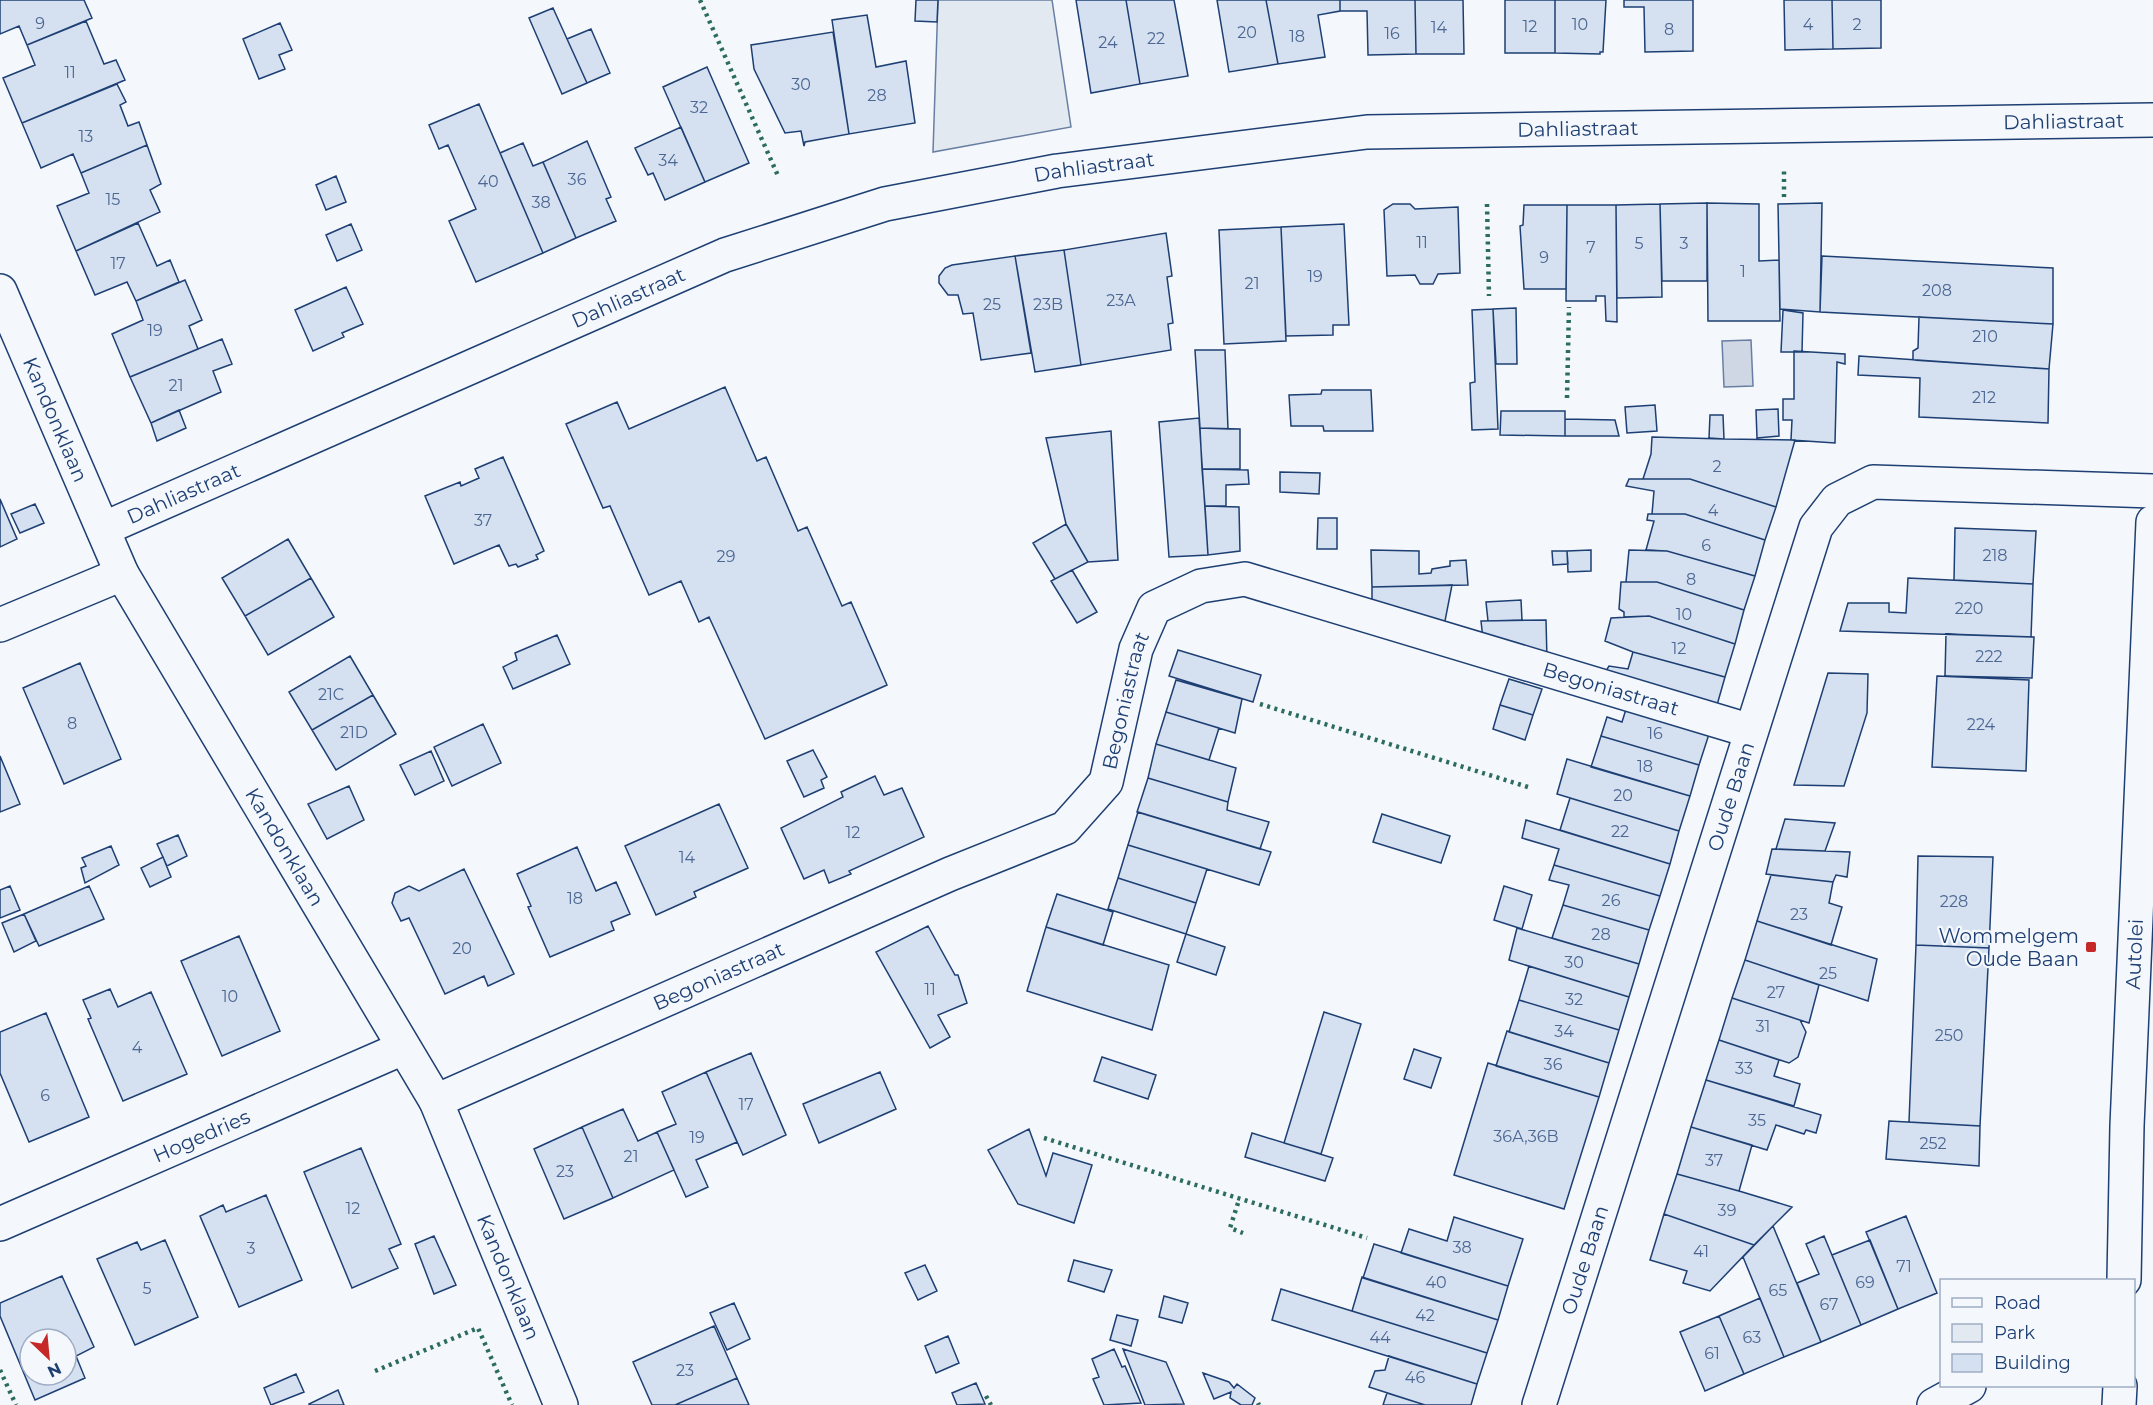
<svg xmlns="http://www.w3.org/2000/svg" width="2153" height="1405" font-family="Montserrat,sans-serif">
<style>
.green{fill:#e3e9f0;stroke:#687fa3;stroke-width:1.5}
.water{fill:#cfd7e4;stroke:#687fa3;stroke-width:1.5}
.building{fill:#d5e0f0;stroke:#1d3f73;stroke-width:1.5;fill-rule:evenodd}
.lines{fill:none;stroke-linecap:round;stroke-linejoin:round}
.minor-casing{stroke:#1d3f73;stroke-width:36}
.major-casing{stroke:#1d3f73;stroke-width:36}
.minor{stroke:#f4f7fb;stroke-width:33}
.major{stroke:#f4f7fb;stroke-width:33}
.hedge{stroke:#2c6c60;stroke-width:4.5;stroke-dasharray:3 4.5;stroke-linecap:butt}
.poi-dot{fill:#c62828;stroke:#f4f7fb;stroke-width:2}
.labels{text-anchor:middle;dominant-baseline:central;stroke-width:4.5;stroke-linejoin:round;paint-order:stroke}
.number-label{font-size:16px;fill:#4b6792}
.street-label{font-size:20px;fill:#1d3f73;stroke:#f4f7fb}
.poi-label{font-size:20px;fill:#1d3f73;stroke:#f4f7fb;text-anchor:end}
</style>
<rect width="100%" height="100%" fill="#f4f7fb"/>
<path class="green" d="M938,0h114l19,127 -138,25z"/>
<path class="water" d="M1751,340l2,46 -29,1 -2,-46z"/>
<path class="building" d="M0,0h84l8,18 -65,27 -8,-19 -19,8z
M916,0h22l-1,22 -22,-1z
M1076,0h50l14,84 -49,9z
M1126,0h48l14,76 -48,8z
M1217,0h49l12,64 -49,8z
M1266,0h74v11l-22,4 7,42 -47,7z
M1340,0h75l1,54 -48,1 -1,-44h-27z
M1415,0h48l1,54h-48z
M1505,0h50v53h-50z
M1555,0h51l-3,52h-3v2l-45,-1z
M1624,0h69v51l-48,1 -1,-45h-20z
M1784,0h48l1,49 -48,1z
M1832,0h49v48l-48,1z
M553,8l34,75 -25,11 -33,-76z
M867,15l9,52 30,-6 9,62 -66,11 -17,-114z
M86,21l18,43 12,-4 9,20 -103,43 -19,-45 32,-13 -8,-20z
M280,23l12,27 -13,5 6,14 -26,10 -16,-40z
M591,29l19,44 -23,10 -20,-44z
M833,32l16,102 -44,8 -1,4 -3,-15 -16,2 -31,-64 -3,-24z
M707,67l42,96 -44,19 -42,-95z
M117,84l9,18 -6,3 8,21 11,-4 8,23 -66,28 -8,-19 -32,14 -19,-45z
M479,104l64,149 -67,29 -27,-61 27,-12 -28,-64 -9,4 -10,-24z
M681,127l24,55 -40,18 -12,-27 -5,2 -13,-27z
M587,141l24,56 -5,2 10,22 -40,17 -33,-76z
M523,143l10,23 10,-4 33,76 -33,15 -43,-100z
M147,145l14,39 -11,6 10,22 -84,39 -19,-45 32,-13 -8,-20z
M336,176l10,26 -20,8 -10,-25z
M1707,203l52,1v57l20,-1 1,61h-72z
M1707,203v78h-45l-2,-77z
M1822,203l-2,109 -40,-3 -2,-105z
M1393,204h17l5,5 43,-2 2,66 -22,1 -5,10h-13l-5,-9 -28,1 -3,-66z
M1660,204l2,93 -45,1 -1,-93z
M1524,205h43l-1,84h-42l-4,-63 3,-1z
M1567,205h49l1,117 -11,-1 -1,-25h-9v5h-30z
M138,223l19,43 13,-6 9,22 -43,19 -9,-19 -32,13 -19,-44z
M351,224l11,26 -25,11 -11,-26z
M1344,224l5,101h-16v10l-47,1 -5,-109z
M1281,227l5,114 -62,3 -5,-114z
M1166,233l6,43 -5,1 6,46 -5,1 3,26 -90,15 -17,-115z
M1064,250l17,115 -46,7 -20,-116z
M1015,256l16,97 -50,7 -8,-47 -10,1 -5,-19h-10l-9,-12v-7l6,-8 7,-3z
M1822,256l231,12v56l-233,-12z
M185,280l17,40 -13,6 9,23 -68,28 -18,-43 31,-14 -7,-19z
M346,287l17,37 -21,9 2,4 -31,14 -18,-41z
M1516,308l1,56h-21l-3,-55z
M1493,309l5,120 -26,1 -2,-47 5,-1 -3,-72z
M1783,310l20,3 -1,39h-21z
M1919,317l134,7 -4,45 -136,-9v-9l5,-3z
M222,339l10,25 -19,7 8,21 -70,31 -21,-46z
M1195,350h30l3,79 -28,-1z
M1794,351l51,3v10l-8,-2 -2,81 -44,-3 1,-20h-9v-21h11z
M1859,356l190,13 -1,54 -129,-6 1,-39 -62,-3z
M725,387l32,74 9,-4 32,74 9,-4 35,79 9,-4 36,83 -122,54 -56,-122 -10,5 -18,-41 -32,14 -39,-89 -7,2 -37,-84 51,-22 12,27z
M1322,390h49l2,41h-49l-1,-5h-32l-2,-31 32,-1z
M1655,405l2,26 -30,2 -2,-26z
M1778,409l1,27 -22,2 -1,-28z
M179,410l7,18 -29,13 -6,-18z
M1501,411h64v25l-65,-1z
M1710,415h13l1,24 -15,-1z
M1199,418l9,137 -39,2 -10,-135z
M1565,419l50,1 4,16h-54z
M1200,428l40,1v40h-38z
M1111,431l7,129 -30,2 -22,-38 -20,-86z
M1652,437l72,2 71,1 -19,67 -86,-28h-47l8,-25z
M503,457l41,94 -8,4 2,4 -20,8 -2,-3 -7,2 -10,-21 -45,19 -29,-68 35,-14 1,4 18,-8 -4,-9z
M1202,469l46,1 1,14 -23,1v21h-21z
M1280,472l40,1 -1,21 -39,-2z
M1629,479h61l86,28 -11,33 -80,-26h-33l2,-23 -28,-5z
M0,499l17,40 -17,8z
M35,504l9,19 -24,10 -9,-19z
M1205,506l34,1 1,44 -32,4z
M1648,514h37l80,26 -10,36 -88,-25 -21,-1 8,-29 -7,-1z
M1318,518h19v31h-20z
M1066,524l22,38 -33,17 -22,-36z
M1955,528l81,3 -3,53 -79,-4z
M288,539l23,39 -66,38 -23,-38z
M1371,550l48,1v23l12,-1 1,-4 18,-3v-5l16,-1 2,25 -96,2z
M1591,550v21l-23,1 -1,-21z
M1629,550l38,1 88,25 -11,34 -87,-28h-31z
M1552,551h15l1,13 -15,1z
M1072,570l25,42 -20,11 -26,-42z
M311,578l23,39 -66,38 -23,-39z
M1908,578l125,6 -2,53 -191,-6 8,-28h41v9l17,1z
M1621,582h36l87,28 -9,34 -86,-28 -25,1v-5l-5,-3z
M1452,585l-7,36 -23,-2 -50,-15v-17z
M1521,600l1,20 -34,1 -2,-19z
M1649,616l86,28 -10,33 -92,-25 -28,-11 6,-23z
M1546,620l1,39 -64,-20 -2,-18z
M1946,634l88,3 -2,41 -87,-2z
M557,635l13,29 -57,25 -10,-22 14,-7 -2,-7z
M1178,650l83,25 -8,27 -84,-26z
M1633,652l92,25 -10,35 -113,-35 7,-11 19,3z
M350,656l23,39 -61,35 -23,-38z
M80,663l41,96 -57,25 -41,-96z
M1828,673l40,1 -1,39 -23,73 -50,-1z
M1937,676l92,4 -3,91 -94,-4z
M1509,679l33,10 -9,26 -33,-10z
M1176,680l66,19 -7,34 -69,-21z
M373,695l23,39 -60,36 -24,-40z
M1500,705l33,10 -8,25 -32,-11z
M1627,706l83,25 -11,34 -98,-29 6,-19 15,5z
M1166,712l53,16 -10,32 -53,-16z
M483,724l18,39 -49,23 -18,-39z
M1601,736l98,29 -9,31 -99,-29z
M1156,744l80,24 -8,34 -80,-24z
M813,750l14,27 -6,3 3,8 -20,9 -17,-36z
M431,751l13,30 -29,14 -15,-30z
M0,756l20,48 -20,8z
M1567,759l123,37 -11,35 -122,-37z
M875,776l9,19 18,-7 22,49 -75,34 2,3 -22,9 -5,-13 -20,9 -23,-51 62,-31 -2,-5z
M1148,778l80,24 -1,8 42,12 -9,27 -123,-37z
M349,786l15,34 -37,19 -19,-35z
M1570,798l109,33 -9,33 -110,-34z
M719,804l29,64 -54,24 2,5 -40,18 -31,-69z
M1138,812l133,40 -12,33 -131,-40z
M1382,814l68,22 -9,27 -68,-21z
M1785,819l50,4 -10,28 -49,-2z
M1526,820l144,44 -10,32 -106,-31 5,-16 -37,-11z
M178,835l9,21 -20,10 -10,-22z
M1128,845l79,24 -11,34 -78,-25z
M111,846l8,19 -34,18 -4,-15 5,-2 -4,-8z
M577,847l19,44 20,-9 14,32 -19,8 3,8 -64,27 -22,-50 3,-1 -14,-32z
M1772,849l78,3 -3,25 -11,-2 -3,7 -67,-8z
M1918,856l75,1 -4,91 -73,-3z
M163,857l8,20 -21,10 -9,-19z
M1554,865l106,31 -11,34 -86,-25 6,-20 -20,-5z
M464,869l50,105 -26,12 -4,-10 -39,18 -36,-76 -8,3 -9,-18 3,-10 14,-7 10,5z
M1771,875l62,7 -4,21 13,4 -11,38 -74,-24z
M1118,878l78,25 -10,31 -78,-25z
M10,886l10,24 -20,8v-28z
M89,886l15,33 -65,27 -15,-32z
M1504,886l28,9 -10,34 -28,-9z
M1057,894l56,18 -10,33 -57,-18z
M1563,905l86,25 -10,34 -87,-26z
M24,914l12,27 -22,11 -12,-29z
M1757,921l120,38 -9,42 -123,-41z
M928,926l27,49h3l9,28 -29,12 12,22 -20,11 -54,-96z
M1046,927l123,38 -17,65 -125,-39z
M1517,928l122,36 -10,33 -120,-37z
M1186,934l39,13 -9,28 -39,-13z
M239,936l41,95 -58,25 -41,-95z
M1916,945l73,3 -9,178 -71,-4z
M1745,960l74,25 -10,38 -77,-25z
M1529,966l100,31 -10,33 -100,-30z
M110,989l8,18 33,-15 36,82 -64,27 -35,-82 3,-1 -8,-18z
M1732,998l68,22 6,12 -8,25 -9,6 -70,-23z
M1519,1000l100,30 -10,33 -100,-31z
M1324,1012l37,12 -40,130 -37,-11z
M46,1013l43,104 -60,25 -29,-69v-41z
M1507,1031l102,32 -10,34 -103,-31z
M1719,1040l60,20 -5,16 26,8 -6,22 -88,-26z
M1414,1049l27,9 -10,30 -27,-9z
M751,1053l35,82 -43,20 -37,-83z
M1102,1057l54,18 -8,24 -54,-18z
M1488,1063l111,34 -35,112 -110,-34z
M706,1072l31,70 -41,18 12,27 -22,10 -29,-65 19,-8 -14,-32z
M880,1072l16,37 -77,34 -16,-39z
M1706,1080l115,35 -5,18 -10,-3 -2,4 -28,-9 -9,25 -76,-23z
M623,1109l15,32 19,-9 17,38 -61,28 -31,-71z
M1889,1121l91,5 -1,40 -93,-7z
M582,1127l31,71 -49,21 -30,-70z
M1691,1127l61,18 -13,46 -62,-17z
M1029,1129l17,47 7,-23 39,12 -18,58 -56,-19 -30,-54z
M1252,1133l81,25 -8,23 -80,-24z
M361,1148l40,96 -12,5 9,19 -46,20 -48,-116z
M1677,1174l62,17 53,16 -38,38 -90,-31z
M266,1195l36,85 -63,27 -39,-91 23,-11 3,7z
M1664,1214l90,31 -44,46 -27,-8 4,-12 -37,-11z
M1906,1216l31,77 -39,16 -32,-77z
M1454,1217l69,22 -15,47 -107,-33 8,-24 38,12z
M1773,1226l48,116 -37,15 -41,-100z
M434,1236l22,49 -22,9 -19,-50z
M1824,1236l37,89 -40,17 -24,-59 22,-9 -13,-30z
M165,1240l33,77 -63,28 -38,-86 40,-17 4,8z
M1870,1240l28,69 -37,16 -29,-70z
M1374,1244l134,42 -10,34 -135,-42z
M1074,1260l38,10 -8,22 -36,-11z
M925,1265l12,26 -19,9 -13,-27z
M62,1276l32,71 -18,9 9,22 -50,22 -35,-84v-13zM30,1339h36v36h-36z
M1362,1277l136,43 -11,33 -135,-42z
M1281,1289l206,64 -10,31 -205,-64z
M1164,1296l24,7 -6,20 -23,-6z
M1760,1298l24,59 -40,17 -25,-58z
M734,1303l16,36 -23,11 -17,-37z
M1117,1315l21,5 -7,26 -21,-6z
M1719,1316l25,58 -39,17 -25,-59z
M714,1326l23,52 -62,27h-23l-19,-43z
M948,1336l11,27 -23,10 -11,-27z
M1114,1349l8,18 3,-1 16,37 -37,2 -11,-26 6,-2 -7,-18z
M1123,1349l43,13 18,42 -39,1z
M1389,1356l88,28 -6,21h-46l-56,-18 6,-16 10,-1z
M1203,1373l26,9 5,6 3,-4 18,14 -3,7h-11l-11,-7 1,-6 -17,7z
M296,1374l8,18 -33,13 -7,-17z
M737,1378l12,27h-74z
M976,1383l9,21 -28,1 -5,-12z
M338,1390l6,15h-35v-1z
M1387,1393l38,12h-42z"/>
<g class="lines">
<defs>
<g id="minor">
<path id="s1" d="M0,291l122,283 314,527 125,304"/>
<path id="s2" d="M103,529l622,-274 160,-51 172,-33 310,-39 786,-12"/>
<path d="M0,625l122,-51"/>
<path id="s3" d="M436,1101l514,-227 115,-46 41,-46 30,-133 18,-41 47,-22 44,-7 506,152"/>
<path id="s4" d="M0,1224l403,-176"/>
<path id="s5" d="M1539,1405l277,-878 21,-27 36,-18 280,9"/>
<path d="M1934,1405l35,-19"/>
</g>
<g id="major">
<path id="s6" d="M2124,1280l3,-154 26,-604"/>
<path d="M2119,1405l1,-19"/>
</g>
</defs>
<use href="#minor" class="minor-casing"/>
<use href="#major" class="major-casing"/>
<use href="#minor" class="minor"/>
<use href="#major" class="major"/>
<path class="hedge" d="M700,0l79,178
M1784,197v-26
M1487,204l2,92
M1567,398l2,-91
M1260,704l268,83
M1044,1138l323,100
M1238,1203l-8,25 13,5
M0,1370l16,35
M375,1371l103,-43 34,77
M986,1396l5,9
M1258,1403l1,2"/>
</g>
<rect class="poi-dot" x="2085" y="941" width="12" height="12" rx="3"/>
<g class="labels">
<g class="number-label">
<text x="40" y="23">9</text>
<text x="1580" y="24">10</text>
<text x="1808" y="24">4</text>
<text x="1857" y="24">2</text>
<text x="1530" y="26">12</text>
<text x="1439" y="27">14</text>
<text x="1669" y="29">8</text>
<text x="1247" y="32">20</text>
<text x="1392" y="33">16</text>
<text x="1297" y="36">18</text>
<text x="1156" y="38">22</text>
<text x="1108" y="42">24</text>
<text x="70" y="72">11</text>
<text x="801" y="84">30</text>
<text x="877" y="95">28</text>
<text x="699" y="107">32</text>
<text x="86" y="136">13</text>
<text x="668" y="160">34</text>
<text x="577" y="179">36</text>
<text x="488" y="181">40</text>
<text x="113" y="199">15</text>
<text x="541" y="202">38</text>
<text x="1422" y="242">11</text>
<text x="1639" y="243">5</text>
<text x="1684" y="243">3</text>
<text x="1591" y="247">7</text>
<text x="1544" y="257">9</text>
<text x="118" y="263">17</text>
<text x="1743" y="271">1</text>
<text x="1315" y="276">19</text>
<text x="1252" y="283">21</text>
<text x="1937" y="290">208</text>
<text x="1121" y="300">23A</text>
<text x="992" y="304">25</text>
<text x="1048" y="304">23B</text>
<text x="155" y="330">19</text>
<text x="1985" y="336">210</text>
<text x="176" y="385">21</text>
<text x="1984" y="397">212</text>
<text x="1717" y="466">2</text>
<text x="1713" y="510">4</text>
<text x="483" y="520">37</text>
<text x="1706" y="545">6</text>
<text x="1995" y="555">218</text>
<text x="726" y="556">29</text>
<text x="1691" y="579">8</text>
<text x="1969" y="608">220</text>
<text x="1684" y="614">10</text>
<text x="1679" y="648">12</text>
<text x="1989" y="656">222</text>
<text x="331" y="694">21C</text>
<text x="72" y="723">8</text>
<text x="1981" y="724">224</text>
<text x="354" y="732">21D</text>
<text x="1655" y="733">16</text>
<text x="1645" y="766">18</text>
<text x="1623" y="795">20</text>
<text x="1620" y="831">22</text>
<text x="853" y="832">12</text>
<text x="687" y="857">14</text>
<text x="575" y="898">18</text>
<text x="1611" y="900">26</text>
<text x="1954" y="901">228</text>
<text x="1799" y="914">23</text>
<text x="1601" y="934">28</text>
<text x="462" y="948">20</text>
<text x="1574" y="962">30</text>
<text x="1828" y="973">25</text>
<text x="930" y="989">11</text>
<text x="1776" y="992">27</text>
<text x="230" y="996">10</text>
<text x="1574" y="999">32</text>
<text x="1763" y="1026">31</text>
<text x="1564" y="1031">34</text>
<text x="1949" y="1035">250</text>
<text x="137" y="1047">4</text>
<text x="1553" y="1064">36</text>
<text x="1744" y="1068">33</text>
<text x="45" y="1095">6</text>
<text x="746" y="1104">17</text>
<text x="1757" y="1120">35</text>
<text x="1526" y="1136">36A,36B</text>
<text x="697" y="1137">19</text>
<text x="1933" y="1143">252</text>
<text x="631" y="1156">21</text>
<text x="1714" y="1160">37</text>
<text x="565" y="1171">23</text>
<text x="353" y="1208">12</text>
<text x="1727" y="1210">39</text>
<text x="1462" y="1247">38</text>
<text x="251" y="1248">3</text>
<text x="1701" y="1251">41</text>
<text x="1904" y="1266">71</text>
<text x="1436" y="1282">40</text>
<text x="1865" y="1282">69</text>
<text x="147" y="1288">5</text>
<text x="1778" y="1290">65</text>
<text x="1829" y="1304">67</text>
<text x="1425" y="1315">42</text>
<text x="1380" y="1337">44</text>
<text x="1752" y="1337">63</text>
<text x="1712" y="1353">61</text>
<text x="685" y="1370">23</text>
<text x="1415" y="1377">46</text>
</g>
<g class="street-label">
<text stroke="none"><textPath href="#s2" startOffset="2032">Dahliastraat</textPath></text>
<text stroke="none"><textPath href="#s2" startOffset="1546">Dahliastraat</textPath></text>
<text stroke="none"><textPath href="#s2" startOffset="1060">Dahliastraat</textPath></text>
<text stroke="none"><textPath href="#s2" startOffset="574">Dahliastraat</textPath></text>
<text stroke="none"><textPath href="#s1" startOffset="140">Kandonklaan</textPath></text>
<text stroke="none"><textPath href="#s2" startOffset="88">Dahliastraat</textPath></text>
<text stroke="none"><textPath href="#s3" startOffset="1407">Begoniastraat</textPath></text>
<text stroke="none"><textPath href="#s3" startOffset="831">Begoniastraat</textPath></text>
<text stroke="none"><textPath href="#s5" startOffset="638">Oude Baan</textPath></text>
<text stroke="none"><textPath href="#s1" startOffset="626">Kandonklaan</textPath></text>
<text stroke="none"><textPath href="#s6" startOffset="326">Autolei</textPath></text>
<text stroke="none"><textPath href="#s3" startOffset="309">Begoniastraat</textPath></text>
<text stroke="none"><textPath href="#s4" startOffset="220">Hogedries</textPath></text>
<text stroke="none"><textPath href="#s5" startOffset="152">Oude Baan</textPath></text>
<text stroke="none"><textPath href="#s1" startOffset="1112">Kandonklaan</textPath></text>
</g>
<g class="poi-label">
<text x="2079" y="936">Wommelgem<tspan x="2079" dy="23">Oude Baan</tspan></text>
</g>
</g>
<rect x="1940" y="1279" width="195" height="108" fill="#f4f7fb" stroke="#9eadc5" stroke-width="1.5"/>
<rect x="1952" y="1298" width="30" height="9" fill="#f4f7fb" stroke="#9eadc5" stroke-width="1.5"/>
<text x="1994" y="1309" font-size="18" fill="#1d3f73">Road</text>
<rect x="1952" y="1324" width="30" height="18" fill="#e3e9f0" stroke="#9eadc5" stroke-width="1.5"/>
<text x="1994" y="1339" font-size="18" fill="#1d3f73">Park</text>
<rect x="1952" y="1354" width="30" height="18" fill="#d5e0f0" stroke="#9eadc5" stroke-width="1.5"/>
<text x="1994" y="1369" font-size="18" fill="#1d3f73">Building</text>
<g transform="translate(48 1357) rotate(154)"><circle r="28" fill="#f4f7fb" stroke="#9eadc5" stroke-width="1.5"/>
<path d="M0-4.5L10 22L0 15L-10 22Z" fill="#c62828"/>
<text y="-9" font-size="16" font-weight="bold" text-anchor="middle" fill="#1d3f73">N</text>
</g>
</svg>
